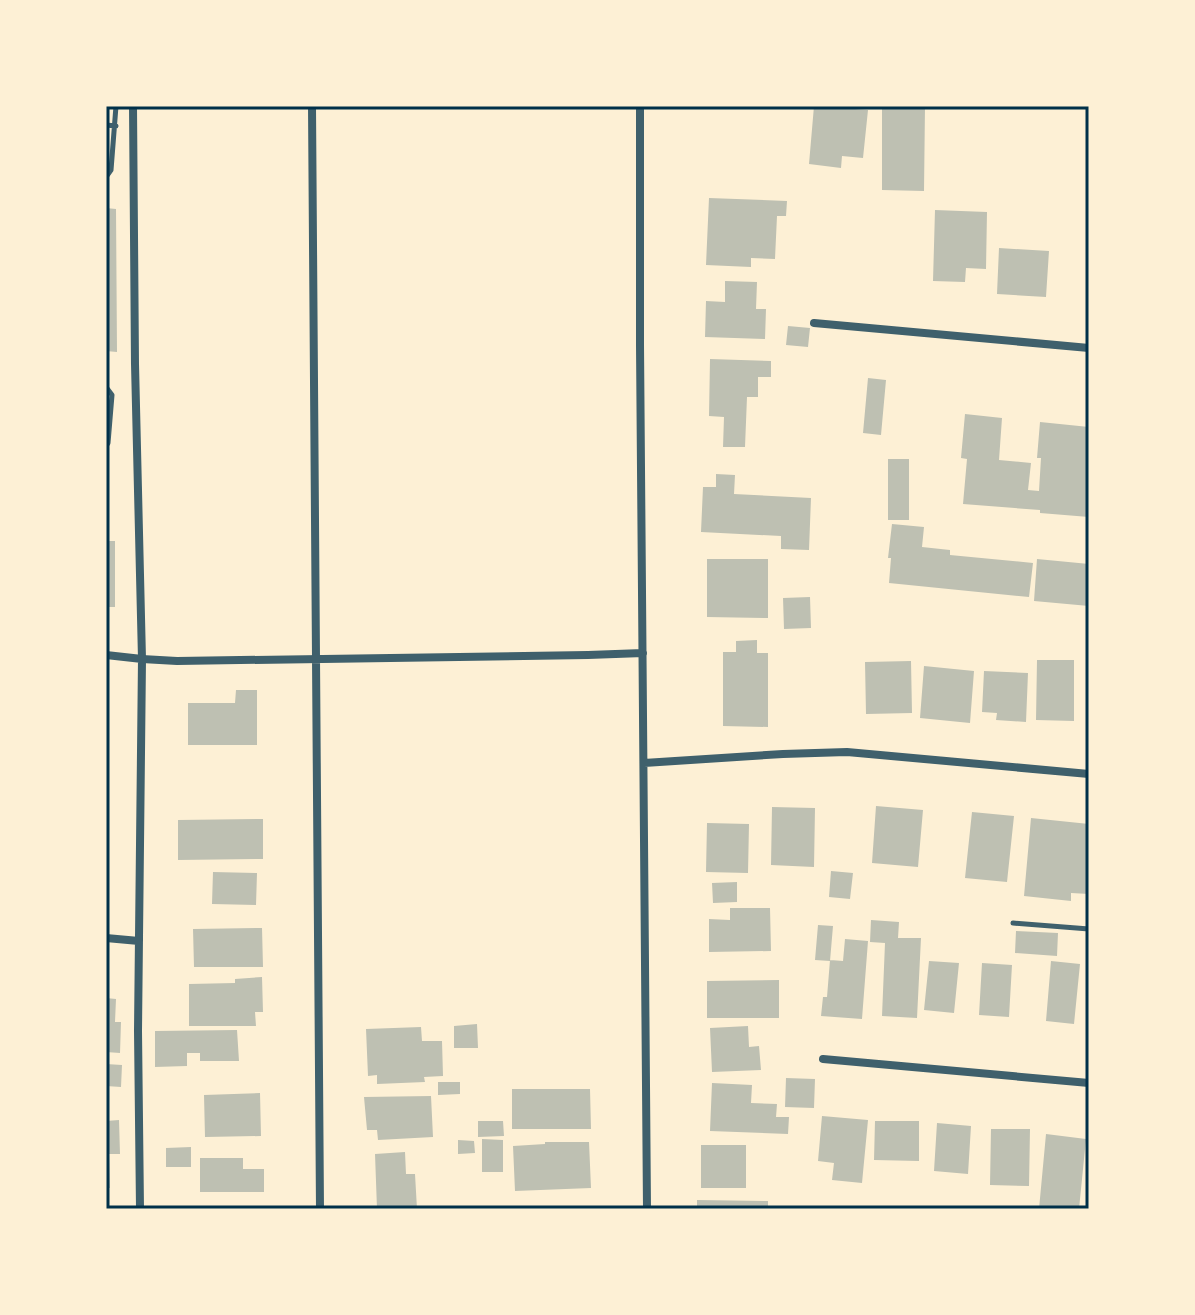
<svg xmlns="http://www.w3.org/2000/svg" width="1195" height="1315" font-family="Manrope,sans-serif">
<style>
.building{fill:#bec0b2}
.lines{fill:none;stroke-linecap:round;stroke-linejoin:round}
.service{stroke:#3f606c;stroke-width:5}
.minor{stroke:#3f606c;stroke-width:8}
.neatline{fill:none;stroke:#003049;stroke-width:3}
</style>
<rect width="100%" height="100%" fill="#fdf0d5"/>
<path class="building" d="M814,106l54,4 -5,48 -21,-2 -1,12 -32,-4z
M882,106h43l-1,85 -42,-1z
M709,198l78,3 -1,15h-9l-2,43 -24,-1v9l-45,-2z
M106,208l10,1 1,143 -11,-1z
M935,210l52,2 -1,57 -20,-1 -1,14 -32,-1z
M999,248l50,3 -3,46 -49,-3z
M725,281l32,1 -1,27h10l-1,30 -60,-2 1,-36 19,1z
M788,326l22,2 -2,19 -22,-2z
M710,359l61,2v16h-13v20h-11l-2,50h-22l1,-30 -15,-1z
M868,378l18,2 -5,55 -18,-2z
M965,414l37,4 -3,42 32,3 -3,27 11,1 2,-33h-4l3,-36 49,5v90l-49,-4v-3l-77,-6 4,-45 -6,-1z
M888,459h21v61h-21z
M716,474l19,1 -1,19 77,4 -2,52 -28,-1v-13l-80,-4 2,-45h13z
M892,524l32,3 -2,20 28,3v5l83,8 -4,34 -140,-14 2,-25h-3z
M106,541h9v66h-9z
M707,559h61v59l-61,-1z
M1037,559l52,5v42l-55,-5z
M810,597l1,31 -27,1 -1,-31z
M757,640v13h11v74l-45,-1v-74h13v-11z
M1037,660h37v61l-38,-1z
M911,661l1,52 -46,1 -1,-52z
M924,666l50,5 -4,52 -50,-5z
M984,671l44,2 -2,49 -30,-2 1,-7 -15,-1z
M236,690h21v55h-69v-42h47z
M876,806l47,4 -5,57 -46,-4z
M772,807l43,1 -1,59 -43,-2z
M972,812l42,4 -7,66 -42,-4z
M1031,818l58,6v70l-18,-1v8l-47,-5z
M263,819v40l-85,1v-40z
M707,823l42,1 -1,49 -42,-1z
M831,871l22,2 -3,26 -21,-2z
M213,872l44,1 -1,32 -44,-1z
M737,882v20l-24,1 -1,-20z
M730,908h40l1,43 -62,1v-33l21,1z
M871,920l28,2 -1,16h23l-4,80 -35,-2 3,-73 -15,-1z
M818,925l15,1 -3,35 -15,-1z
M262,928l1,39h-69l-1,-38z
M1016,931l42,2 -1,23 -42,-3z
M845,939l23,2 -6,78 -41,-3 2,-19h4l3,-37 13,1z
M929,961l30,2 -5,50 -30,-3z
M1051,961l29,3 -6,60 -28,-3z
M982,963l30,2 -3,52 -30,-2z
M262,977l1,35h-8l1,14h-67v-42l46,-1v-4z
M779,980v38h-72v-37z
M106,998l10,1 -1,23h6l-1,31 -14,-1z
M477,1024l1,24h-24v-22z
M748,1026l1,21 10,-1 2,24 -49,2 -2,-44z
M421,1027l1,14h20l1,35 -19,1 1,5 -48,2v-9l-9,1 -2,-47z
M237,1030l2,31h-39v-8h-13v13l-32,1v-36z
M106,1064l16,1 -1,22 -15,-1z
M786,1078l29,1 -1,29 -29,-1z
M438,1082h22v12l-22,1z
M712,1083l40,2 -1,18 26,1 -1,13h13l-1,17 -78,-3z
M512,1089h78l1,40h-79z
M260,1093l1,43 -56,1 -1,-42z
M431,1096l2,41 -55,3 -1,-10h-10l-3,-33z
M822,1116l46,4 -6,63 -30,-3 2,-17 -16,-2z
M119,1120l1,34h-11l1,34h-4v-67z
M478,1121h25l1,15 -26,1z
M875,1121h44v40l-45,-1z
M937,1123l34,3 -3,48 -34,-3z
M991,1129h39l-1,57 -39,-1z
M1046,1134l40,5 -7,70h-40z
M482,1139l21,1v32h-21z
M458,1140l16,1 1,12 -17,1z
M545,1142h44l2,46 -76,3 -2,-45 32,-2z
M701,1145h45v43h-45z
M191,1147v20h-25v-19z
M405,1152l1,22h9l2,35h-40l-2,-55z
M200,1158h43v11h21v23h-64z
M697,1200l71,1v8h-71z"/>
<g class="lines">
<path class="service" d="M106,125l10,1
M106,177l5,-7 5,-64
M106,387l6,8 -4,48 -2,3
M1013,923l76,6"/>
<path class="minor" d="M133,106l2,258 7,295 -4,372 2,178
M312,106l8,1103
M640,106v239l7,864
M814,323l275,25
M106,655l36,4 35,2 411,-6 55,-2
M644,763l139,-9 64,-2 242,22
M106,938l33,3
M823,1059l266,24"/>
</g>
<rect width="1195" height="1315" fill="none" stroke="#fdf0d5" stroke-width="216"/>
<rect x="108" y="108" width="979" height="1099" class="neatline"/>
</svg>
